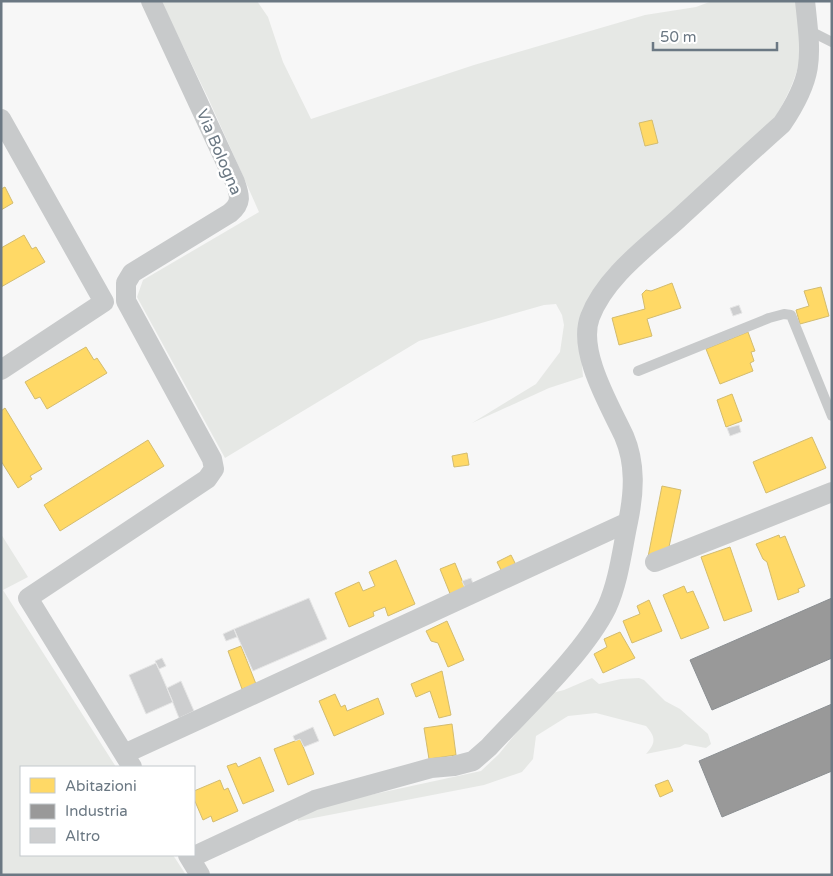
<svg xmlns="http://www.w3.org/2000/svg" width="833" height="876" font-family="'Varela Round',sans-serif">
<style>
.green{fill:#e6e8e5}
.homes{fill:#ffd966;stroke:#d3bc6f}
.industry{fill:#999;stroke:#8b8f92}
.building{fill:#cdcecf;stroke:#e6e6e6}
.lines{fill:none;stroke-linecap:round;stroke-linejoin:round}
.lane{stroke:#c8cacb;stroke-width:10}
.street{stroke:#c8cacb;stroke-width:20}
.labels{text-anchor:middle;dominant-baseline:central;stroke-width:5;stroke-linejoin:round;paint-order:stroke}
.street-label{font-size:16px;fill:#6b7883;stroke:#fff}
</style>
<rect width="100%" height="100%" fill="#f7f7f7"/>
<path class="green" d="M161,1h96l11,16 15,45 28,57 163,-54 171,-50 51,-8 16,-6h84c2,13 7,29 6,42 -2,31 -17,60 -34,85l-161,146 -27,66 3,37 -34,11 -77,35 64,-39 24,-32 4,-27 -2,-10 -6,-11 -12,1 -125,36 -194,117 -88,-161 6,-17 116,-68 -50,-112z
M1,534l27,43 -25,13 113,177h-95v88h152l13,20h-185z
M592,678l7,6 22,-5 18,-1 5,2 21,21 15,8 28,25 3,10 -5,4 -21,-4 -5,3 -34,7c10,-11 10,-17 0,-28l-50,-13 -28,3 -32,20 -3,23 -11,13 -38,13 -186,36 -1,-5 45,-15 139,-30 18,-17 49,-60 16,-4z"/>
<path class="homes" d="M652,120l6,23 -13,3 -6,-23z
M5,187l8,16 -12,7v-21z
M24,235l8,14 4,-2 9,15 -44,25v-39z
M672,283l9,25 -34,11 5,17 -33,9 -7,-27 33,-9 -3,-15 4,-4 5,1z
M821,287l8,29 -29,8 -4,-14 13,-4 -5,-15z
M748,332l7,19 -4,1 3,9 -4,2 3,8 -33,13 -14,-35z
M86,347l8,13 3,-2 10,15 -60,36 -7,-12 -5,2 -10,-17z
M732,394l10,27 -16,6 -9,-27z
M5,408l37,61 -12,7 2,3 -14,9 -17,-27v-50z
M812,437l14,31 -60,25 -13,-31z
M148,440l16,26 -104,65 -16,-26z
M467,453l2,12 -15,2 -2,-11z
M662,486l19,4 -12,57 -21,10z
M779,535l1,3 5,-2 20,50 -7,3 1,3 -21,8 -11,-38 -4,-3 -7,-15z
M730,547l22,64 -28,10 -23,-64z
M511,555l5,10 -14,7 -5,-10z
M396,560l19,44 -27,12 -3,-9 -12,5 1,4 -25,11 -14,-34 24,-11 4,9 12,-5 -6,-14z
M455,563l11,27 -15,6 -11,-27z
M684,586l3,7 6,-2 16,37 -28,11 -18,-44z
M649,600l13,31 -30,12 -9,-22 17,-7 -3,-8z
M447,621l17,39 -16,7 -10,-24 -7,-2 -5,-10z
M620,632l15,26 -32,15 -9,-19 13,-7 -3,-8z
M241,646l15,38 -14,5 -14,-38z
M442,671l9,44 -12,3 -9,-27 -14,6 -5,-13z
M335,694l6,13 4,-2 2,6 31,-13 6,16 -50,22 -15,-35z
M452,724l4,31 -27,4 -5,-31z
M300,739l14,35 -26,11 -14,-36z
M260,757l14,34 -31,13 -16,-38 9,-3 2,4z
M220,780l4,10 4,-2 10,23 -25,11 -2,-6 -8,4 -9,-21v-8z
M668,780l5,11 -13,6 -5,-12z"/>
<path class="industry" d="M832,598v60l-120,52 -22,-50z
M832,704v67l-110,46 -23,-56z"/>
<path class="building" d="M739,305l3,8 -9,3 -3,-8z
M739,425l2,7 -11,4 -3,-8z
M471,578l3,8 -8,4 -4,-9z
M309,598l18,41 -74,32 -19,-42z
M234,629l3,8 -11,4 -3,-7z
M162,658l4,8 -7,3 -4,-8z
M156,663l17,39 -27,12 -17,-39z
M181,681l13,30 -15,7 -12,-30z
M313,727l6,14 -15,6 -4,-8 -5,2 -2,-5z"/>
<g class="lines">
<path class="lane" d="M808,30l24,12
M638,371l131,-53 15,-4 7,1 41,101"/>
<path class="street" d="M1,119l103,183 -103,68
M655,562l177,-70
M124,754l504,-232
M132,767l-104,-169 179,-119 7,-10 -2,-10 -86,-158v-18l6,-10 98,-60c12,-10 10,-17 5,-31l-84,-181
M188,855l12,20
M190,858l125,-58 116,-32 23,-2 19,-5 16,-14c36,-39 95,-93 118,-140 12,-27 15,-57 21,-85 6,-29 8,-58 -4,-86 -14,-30 -47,-85 -34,-119 15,-40 57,-70 88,-98 35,-32 69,-64 104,-95 33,-49 29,-67 23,-123"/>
</g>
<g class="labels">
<g class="street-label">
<text transform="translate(219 152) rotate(67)">Via Bologna</text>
</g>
</g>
<rect width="833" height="876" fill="none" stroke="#6b7883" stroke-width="5"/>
<rect x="20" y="766" width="175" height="90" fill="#ffffff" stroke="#c4c9cd"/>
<rect x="30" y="778" width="25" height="15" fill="#ffd966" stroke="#c4c9cd"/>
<text x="65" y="791" font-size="15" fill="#6b7883">Abitazioni</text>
<rect x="30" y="804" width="25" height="15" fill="#999999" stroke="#c4c9cd"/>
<text x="65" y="816" font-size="15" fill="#6b7883">Industria</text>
<rect x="30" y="828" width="25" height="15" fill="#cdcecf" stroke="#c4c9cd"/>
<text x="65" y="841" font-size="15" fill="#6b7883">Altro</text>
<path d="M653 42v8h124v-8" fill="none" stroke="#6b7883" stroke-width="2.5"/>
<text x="660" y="42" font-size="15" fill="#6b7883" stroke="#ffffff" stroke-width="4" paint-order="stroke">50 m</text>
</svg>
